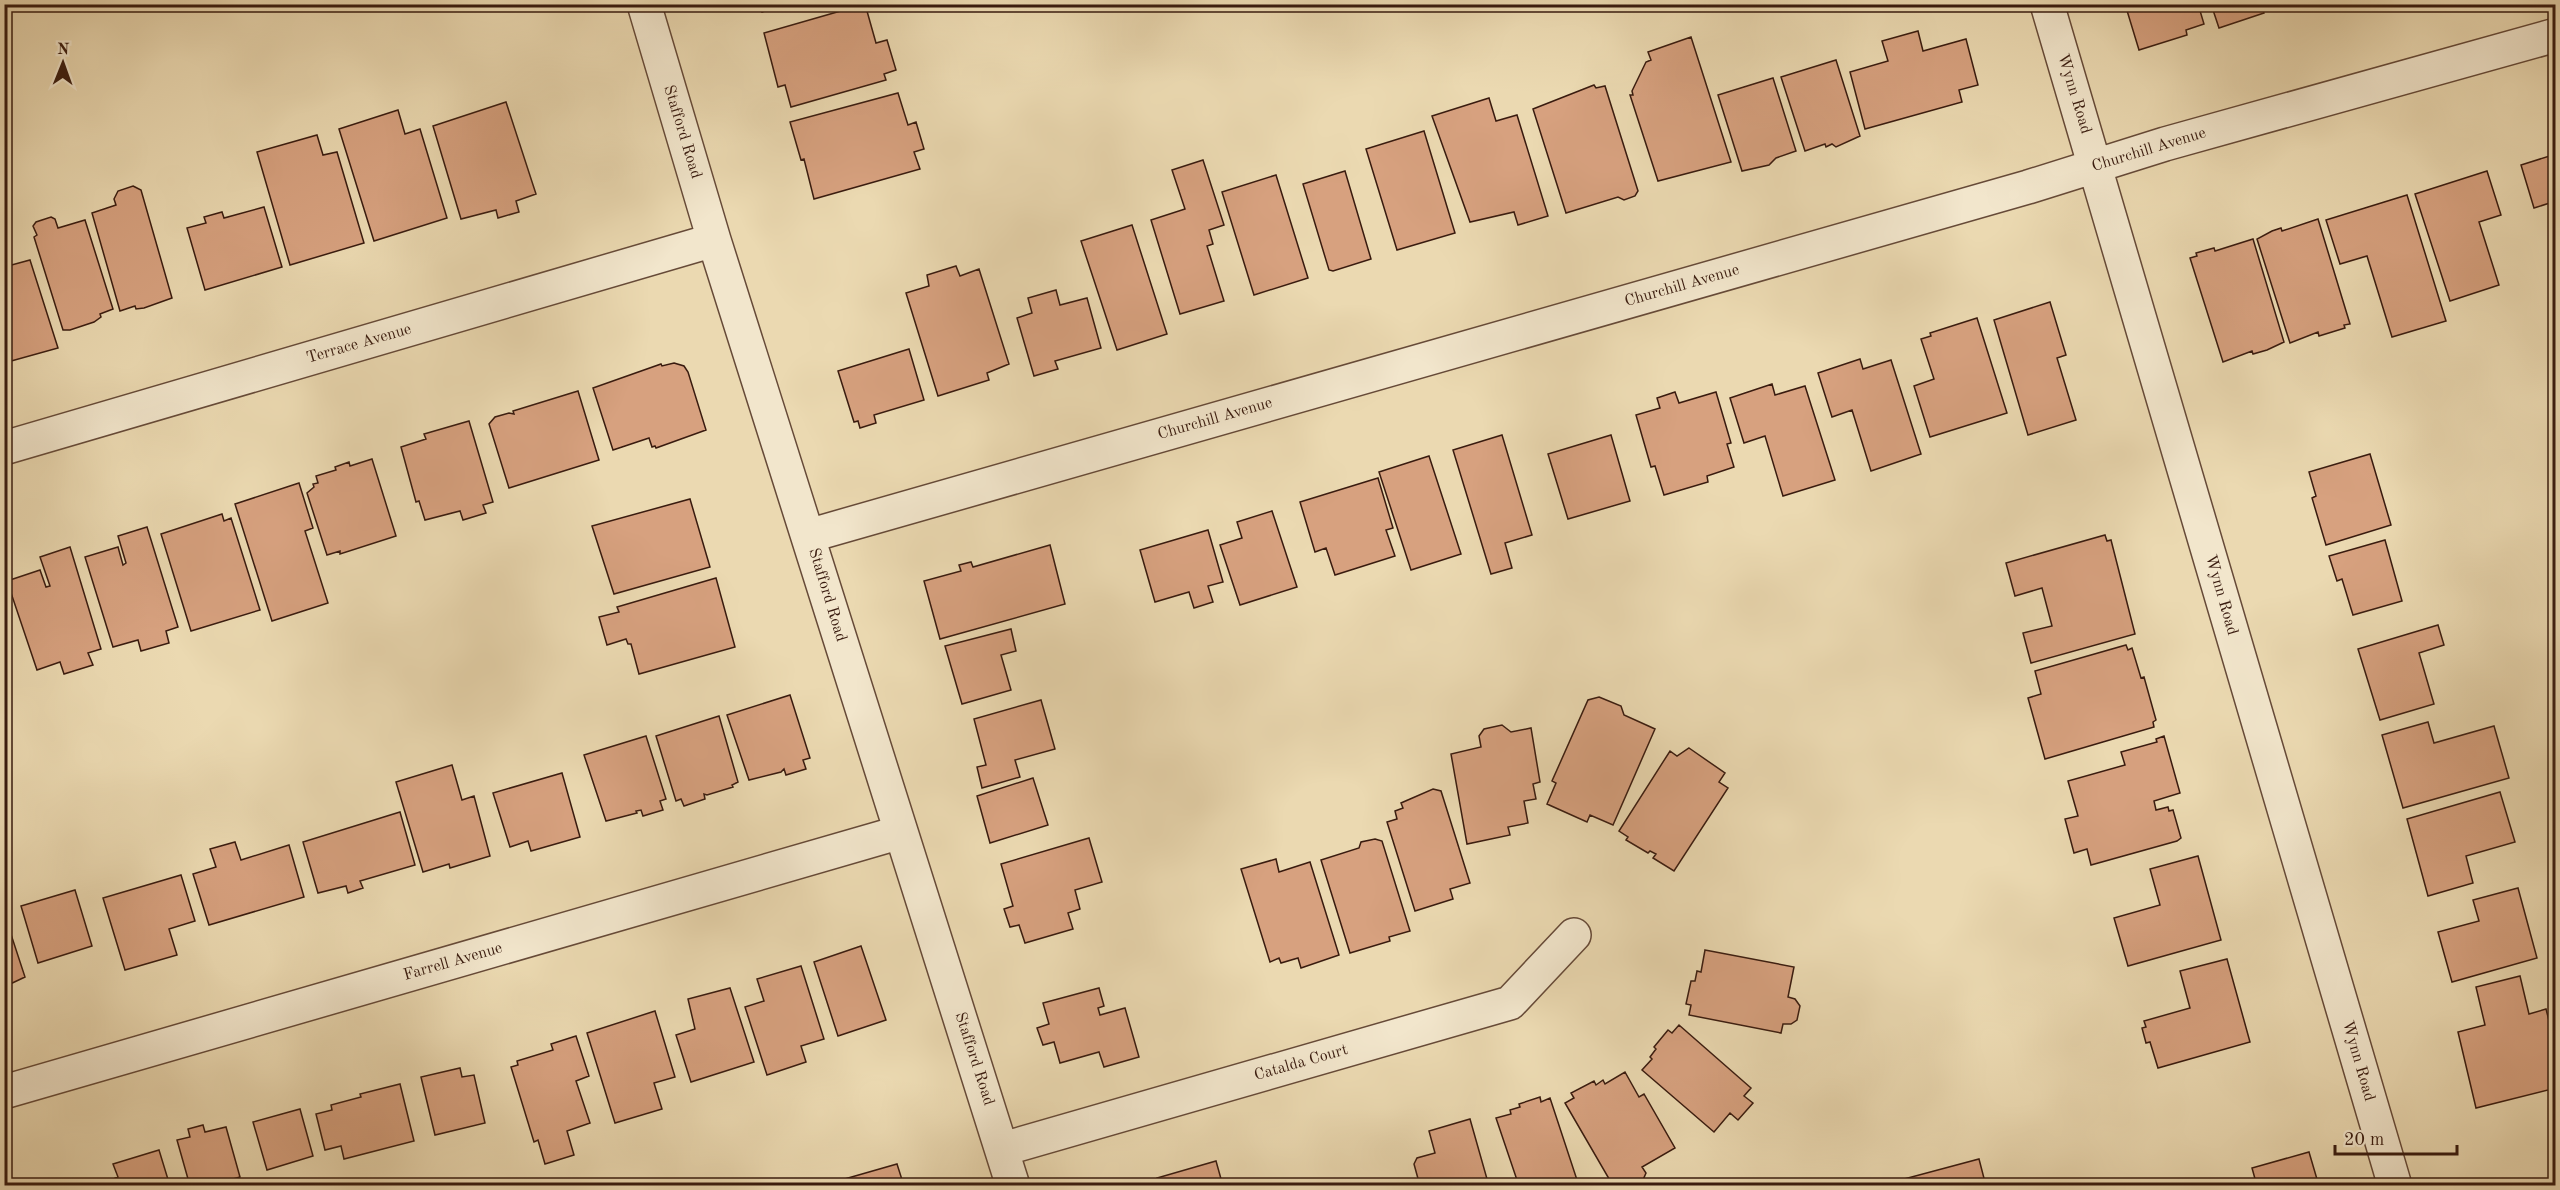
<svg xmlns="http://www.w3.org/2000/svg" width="2560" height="1190" font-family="'Old Standard TT',serif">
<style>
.building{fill:#d7a17f;stroke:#391b0f;stroke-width:1.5}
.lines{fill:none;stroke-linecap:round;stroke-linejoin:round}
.street-casing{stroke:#664a38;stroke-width:36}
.street{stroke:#f2e6cc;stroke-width:33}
.labels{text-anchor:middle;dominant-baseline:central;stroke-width:5;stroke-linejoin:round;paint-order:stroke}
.street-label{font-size:16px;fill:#391b0f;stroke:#f2e6cc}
</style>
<rect width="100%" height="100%" fill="#ebd9b1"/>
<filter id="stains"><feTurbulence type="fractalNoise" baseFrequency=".00333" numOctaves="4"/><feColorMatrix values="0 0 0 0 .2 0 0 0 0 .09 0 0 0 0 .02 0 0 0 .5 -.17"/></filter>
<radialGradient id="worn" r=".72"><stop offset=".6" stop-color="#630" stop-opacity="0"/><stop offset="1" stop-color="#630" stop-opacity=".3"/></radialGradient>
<path class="building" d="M58,4h25l-23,7z
M760,4h29l-27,8z
M865,4l11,39 11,-3 9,30 -12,4 2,6 -95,27 -6,-22 -7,2 -14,-54z
M2125,4h73l6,20 -18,6 1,5 -48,15z
M2211,4h69l-17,6 1,3 -45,15z
M1918,31l5,20 43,-12 12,46 -19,5 3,12 -97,27 -15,-57 38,-11 -6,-20z
M1691,37l40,125 -73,19 -28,-86h3l-1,-4 14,-29 5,-2 -3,-8z
M1836,60l24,76 -24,11 -4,-3 -6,3 -1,-3 -20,7 -24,-74z
M1773,78l23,73 -20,7 -7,7 -27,6 -24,-76z
M1594,85l2,3 9,-2 33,105 -3,5 -11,4 -6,-3 -52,16 -33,-104z
M898,93l10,32 8,-3 8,27 -10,3 6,17 -106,30 -10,-40 -3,1 -11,-38z
M1489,98l7,23 21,-6 31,101 -30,9 -4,-13 -44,10 -38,-106z
M506,102l30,92 -20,7 3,11 -21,6 -2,-8 -35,9 -28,-93z
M398,110l7,24 15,-5 27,89 -73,23 -35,-112z
M1424,131l31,102 -58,17 -31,-101z
M317,135l6,20 14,-3 27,91 -74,22 -33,-113z
M2556,154v47l-22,7 -13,-43z
M1203,160l21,65 -15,5 4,14 -6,2 17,55 -44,13 -29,-94 34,-11 -13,-39z
M1345,171l26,88 -38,12 -4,-1 -26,-86z
M2487,171l14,44 -22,7 20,63 -49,16 -35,-107z
M1276,175l32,103 -54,17 -32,-103z
M133,186l8,4 31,108 -28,10 -8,1 -1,-3 -15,5 -28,-98 24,-8 -2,-6 4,-8z
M2407,195l39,126 -54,16 -25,-81 -27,8 -14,-44z
M264,207l18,60 -77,23 -18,-62 19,-5 -2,-6 18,-5 2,6z
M51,217l4,2 3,9 27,-8 28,89 -13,5 1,3 -7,5 -24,8h-7l-29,-93 3,-2 -4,-9 3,-4z
M2318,219l32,105 -6,1 1,3 -26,8 -1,-4 -28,11 -33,-104 15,-8 9,-3 1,3z
M1132,225l35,109 -50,16 -36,-109z
M2253,239l31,103 -17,8 -14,4 -1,-3 -29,11 -33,-104 7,-2 -1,-3 18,-5 1,3z
M30,260l28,88 -54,15v-96z
M956,266l4,10 19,-7 30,95 -22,9 2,7 -51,16 -32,-103 23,-7 -2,-11z
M1056,290l4,15 27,-7 14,50 -46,13 3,8 -24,7 -17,-58 15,-5 -4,-15z
M2050,302l16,53 -9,3 19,62 -48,15 -34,-115z
M1977,318l30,95 -77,24 -16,-51 20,-7 -13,-40 10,-3 -1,-3z
M909,349l15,51 -50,15 2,8 -16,5 -2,-7 -4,1 -16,-51z
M1860,359l3,10 28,-9 30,94 -50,17 -19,-61 -20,7 -14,-44z
M674,363l10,3 4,6 18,58 -50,18 -1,-2 -3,1 -3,-9 -36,12 -20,-62 68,-24 1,2z
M1772,384l3,11 30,-9 30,94 -52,16 -18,-60 -21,7 -14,-45z
M578,391l21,69 -90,28 -20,-64 6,-7 14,-4 5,1 -1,-3z
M1675,392l4,11 37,-11 15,51 -4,1 7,23 -27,9 1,6 -44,13 -9,-29 -4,1 -15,-52 24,-7 -3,-10z
M469,421l24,81 -10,3 3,8 -23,7 -3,-9 -35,9 -6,-19 -3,1 -15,-55 25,-8 -2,-5z
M1502,435l30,100 -27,8 7,25 -21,6 -38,-124z
M1611,435l19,66 -62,18 -20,-65z
M2370,454l21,71 -65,20 -14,-47 4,-2 -7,-24z
M1429,456l32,98 -50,16 -32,-98z
M372,459l24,77 -56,18v-3l-13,4 -20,-62 7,-6 -1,-3 5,-1 -2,-7 20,-6 -1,-3 14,-5 1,4z
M1378,478l15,50 -7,2 9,26 -60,19 -9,-27 -11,4 -15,-50z
M299,483l14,45 -8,3 23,72 -56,18 -37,-117z
M690,499l20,68 -96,27 -22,-68z
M1272,511l25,76 -57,18 -20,-60 22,-7 -5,-16z
M222,514l2,7 7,-3 29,92 -69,21 -30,-97z
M147,527l31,100 -12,4 3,12 -28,8 -3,-11 -25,7 -28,-90 33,-10 5,18 3,-2 -8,-27z
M1208,530l15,52 -15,4 5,16 -19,6 -5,-16 -34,10 -15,-52z
M2105,535l2,6 4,-1 24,94 -104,29 -8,-30 29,-7 -10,-38 -27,8 -9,-33z
M2385,540l17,61 -49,14 -11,-36 -5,2 -8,-25z
M1050,545l15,59 -125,35 -16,-58 37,-10 -2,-6 12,-3 2,5z
M70,547l31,102 -13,4 5,12 -29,9 -4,-12 -23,8 -30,-89 33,-11 6,17 4,-1 -10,-29z
M716,578l19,69 -96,27 -8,-30h-3l-2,-5 -19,6 -8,-28 20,-5 -2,-5z
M2438,625l6,20 -25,8 15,51 -54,16 -22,-71z
M1011,629l5,22 -15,4 10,35 -49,14 -17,-58z
M2126,645l2,5 4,-2 9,30 3,-1 12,43 -3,2 1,5 -109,32 -17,-61 13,-4 -6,-23z
M790,695l20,63 -7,2 3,9 -20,6 -2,-6 -3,3 -32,8 -22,-65z
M1599,697l22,9 3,9 31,14 -42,96 -23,-10 -3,7 -40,-18 9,-21 -4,-2 36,-81z
M1041,700l14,49 -40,11 5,17 -38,11 -5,-21 9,-2 -12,-46z
M719,716l19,66 -6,3 1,2 -26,8 -3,-1 1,5 -21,7 -3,-7 -5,2 -20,-65z
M2428,722l6,21 60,-17 15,52 -106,30 -21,-73z
M1502,725l9,7 20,-4 9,54 -7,2 3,15 -12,2 4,22 -20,4 2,8 -43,9 -16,-90 30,-7 -2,-11 5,-7z
M646,736l20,63 -6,2 3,9 -20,6 -2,-6 -5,1 1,2 -31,8 -22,-66z
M2164,736l16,57 -26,8 2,9 12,-3 1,4 4,-1 8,28 -4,3 -86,24 -4,-16 -13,4 -9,-34 13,-3 -10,-35 57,-16 -4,-13 36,-10 -1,-3z
M1689,748l36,25 -6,9 9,6 -54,83 -21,-13 3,-4 -6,-3 -2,2 -22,-13 2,-3 -9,-6 51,-80 7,5z
M452,765l10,35 12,-4 16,60 -40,12 -1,-4 -26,8 -27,-90z
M562,773l18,64 -49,14 -3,-10 -18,6 -17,-54z
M1033,778l15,47 -58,18 -13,-47z
M1433,789l8,2 29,92 -20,6 3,10 -38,12 -28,-89 10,-3 -2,-8 8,-3 -2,-5z
M2500,792l15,50 -49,14 7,27 -45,13 -21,-77z
M400,812l15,53 -55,16 3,7 -15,5 -2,-7 -28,7 -15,-51z
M1089,838l13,44 -27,8 5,19 -12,4 5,16 -48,14 -6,-18 -9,2 -6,-18 9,-3 -12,-42z
M1375,839l7,2 28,90 -21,6 1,4 -40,12 -29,-93 38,-12 2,-6z
M235,842l6,18 48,-15 15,52 -95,28 -16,-51 23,-7 -6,-18z
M2198,856l23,84 -93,26 -14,-48 46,-13 -10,-36z
M1276,859l3,13 31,-10 29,93 -38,13 -3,-10 -17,5 -2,-5 -9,4 -29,-93z
M181,875l14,46 -26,8 8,26 -52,15 -22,-72z
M2518,888l19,70 -85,24 -14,-50 41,-11 -6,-21z
M75,890l17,56 -54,17 -17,-57z
M4,913l21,64 -19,9h-2z
M861,946l25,74 -48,16 -24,-74z
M1705,950l89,17 -6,30 7,2 5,7 -3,14 -6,4h-8l-2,9 -92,-18 2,-10 -5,-1 5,-23h4l2,-10 4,1z
M2227,959l23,83 -92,26 -8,-26 -4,1 -4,-15 4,-1 -2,-6 46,-13 -10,-37z
M801,966l23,73 -23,7 5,16 -39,13 -22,-68 19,-6 -7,-22z
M2520,976l9,38 17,-5 10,39v40l-80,20 -18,-76 27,-7 -9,-38z
M730,988l24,74 -63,20 -15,-47 19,-6 -7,-30z
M1099,988l5,18 -6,2 2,7 25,-7 14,49 -35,10 -5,-15 -39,11 -6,-21 -11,3 -6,-17 12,-4 -6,-21z
M655,1011l20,66 -21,6 8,26 -47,14 -28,-90z
M1679,1025l72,63 -7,8 9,7 -15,17 -8,-7 -16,19 -72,-62 10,-11 -2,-2 6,-8 -2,-2 14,-17 4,3z
M576,1036l13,40 -13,5 14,42 -23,8 7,24 -29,9 -7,-24 -4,2 -23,-75 7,-2 -1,-4 36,-11 -2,-6z
M460,1068l2,9 12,-2 11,48 -50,12 -14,-58z
M1625,1072l14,25 5,-3 31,54 -33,19 4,6 -4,9 -6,4h-13l-4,-6 -7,4 -47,-81 9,-5 -3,-5 23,-12 2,4 7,-5 2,4z
M400,1084l14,57 -70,18 -3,-13 -16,4 -9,-36 16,-4 -1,-5 30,-8 -1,-3z
M1540,1097l1,5 9,-4 29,88h-60l-23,-68 15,-4 -1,-4 10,-3 -1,-3z
M300,1109l13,47 -46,14 -14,-48z
M1470,1119l19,67h-69l-6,-22 3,-6 18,-5 -6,-22z
M203,1125l2,7 21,-5 14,50 -31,9h-19l-13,-46 13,-3 -2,-8z
M159,1150l11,36h-73l21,-9 -5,-13z
M2309,1152l10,34h-62l-5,-18z
M1979,1159l7,27h-80l-2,-7z
M1216,1161l7,25h-64l-2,-8z
M897,1164l7,22h-61l-2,-6z
M85,1179l2,7h-24z"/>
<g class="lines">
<defs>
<path id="street" d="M644,4l70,236 299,946
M2047,4l348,1182
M4,448l710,-208
M808,536l1220,-349 137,-43 391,-109
M4,1092l897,-260
M1003,1149l507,-146 64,-68"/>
</defs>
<use href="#street" class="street-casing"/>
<use href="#street" class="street"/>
</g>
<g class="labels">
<g class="street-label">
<text transform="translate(2074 94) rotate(73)">Wynn Road</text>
<text transform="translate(682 132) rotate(73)">Stafford Road</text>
<text transform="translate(2149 150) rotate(-17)">Churchill Avenue</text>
<text transform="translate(1682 286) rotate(-16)">Churchill Avenue</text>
<text transform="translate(359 344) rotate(-16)">Terrace Avenue</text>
<text transform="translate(1215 419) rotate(-16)">Churchill Avenue</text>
<text transform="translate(827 595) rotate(73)">Stafford Road</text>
<text transform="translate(2221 595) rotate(74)">Wynn Road</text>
<text transform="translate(453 962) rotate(-16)">Farrell Avenue</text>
<text transform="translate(974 1059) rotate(72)">Stafford Road</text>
<text transform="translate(2358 1061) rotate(74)">Wynn Road</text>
<text transform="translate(1301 1063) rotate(-16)">Catalda Court</text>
</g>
</g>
<rect width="2560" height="1190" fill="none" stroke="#ebd9b1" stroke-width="24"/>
<rect x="6" y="6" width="2548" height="1178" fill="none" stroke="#391b0f" stroke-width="3"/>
<rect x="12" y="12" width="2536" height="1166" fill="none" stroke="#391b0f" stroke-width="1.5"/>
<g transform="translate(63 63) rotate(1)" stroke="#f2e6cc" stroke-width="4.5" paint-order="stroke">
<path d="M0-4.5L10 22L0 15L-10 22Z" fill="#391b0f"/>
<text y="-9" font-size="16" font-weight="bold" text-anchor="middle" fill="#391b0f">N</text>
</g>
<path d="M2335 1145v9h122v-9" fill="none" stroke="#391b0f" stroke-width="3"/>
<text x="2344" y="1145" font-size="18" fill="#391b0f" stroke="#f2e6cc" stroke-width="4.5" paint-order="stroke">20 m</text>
<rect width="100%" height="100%" filter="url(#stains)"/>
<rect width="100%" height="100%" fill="url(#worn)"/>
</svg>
